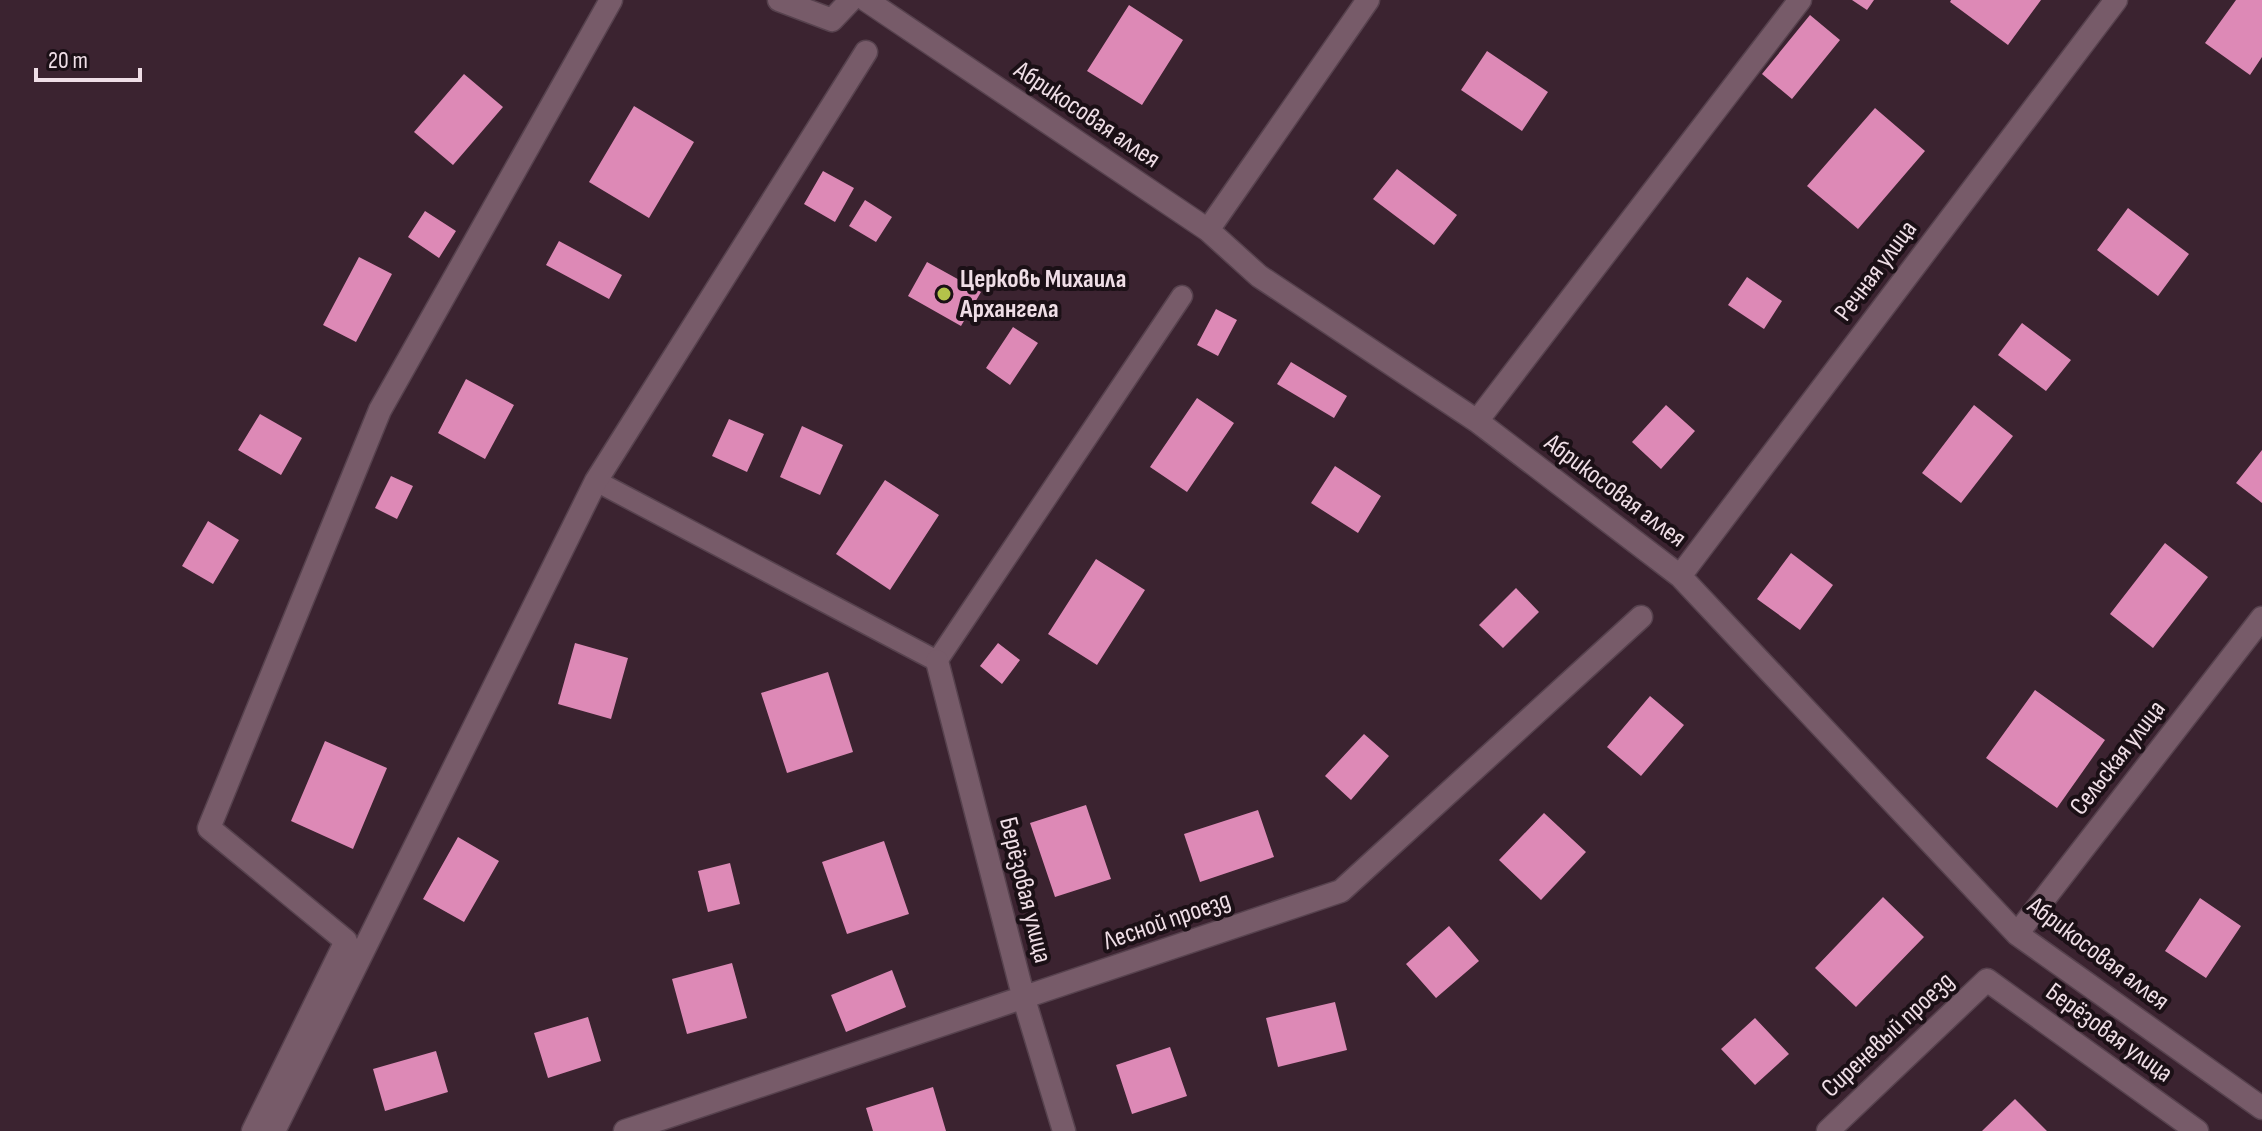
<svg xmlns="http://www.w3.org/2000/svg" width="2262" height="1131" font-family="'Sofia Sans Condensed',sans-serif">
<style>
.building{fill:#dd89b6}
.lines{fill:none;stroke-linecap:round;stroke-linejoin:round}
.service-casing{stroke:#57424e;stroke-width:23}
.minor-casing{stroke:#57424e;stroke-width:25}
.service{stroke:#775b69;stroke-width:20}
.minor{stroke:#775b69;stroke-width:22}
.poi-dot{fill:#b4c24a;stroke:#1b1016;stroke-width:3}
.labels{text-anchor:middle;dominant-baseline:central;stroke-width:8;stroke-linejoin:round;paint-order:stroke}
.street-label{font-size:26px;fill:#efdee6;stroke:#1b1016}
.poi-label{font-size:26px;font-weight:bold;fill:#efdee6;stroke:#1b1016;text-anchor:start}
</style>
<rect width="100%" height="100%" fill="#3b2330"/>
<path class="building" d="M1852,0h22l-7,10z
M1951,0h90l-33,45 -58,-43z
M2236,0h26v57l-12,18 -45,-32z
M1129,5l54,35 -41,65 -55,-34z
M1810,15l30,25 -48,59 -30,-25z
M1487,51l61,41 -26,39 -61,-41z
M464,74l39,33 -50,58 -39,-33z
M634,106l60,36 -45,76 -60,-36z
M1875,108l50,43 -67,78 -51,-43z
M1397,169l60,46 -23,30 -61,-46z
M823,171l31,17 -19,34 -31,-18z
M865,200l27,17 -16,25 -27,-16z
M2128,208l61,46 -31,42 -61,-46z
M425,211l31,20 -17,27 -31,-21z
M559,241l63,34 -13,24 -63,-34z
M359,257l33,17 -36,68 -33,-17z
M927,262l54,30 -20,34 -53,-30z
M1747,277l35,24 -18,28 -36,-24z
M1216,309l21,11 -19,36 -21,-11z
M2022,323l49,37 -25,31 -48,-36z
M1013,327l25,16 -28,42 -24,-17z
M1291,362l56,34 -13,22 -57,-34z
M466,379l48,26 -29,54 -47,-26z
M1197,398l37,25 -47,69 -37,-25z
M1666,405l29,26 -34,38 -29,-27z
M1974,405l39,31 -52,67 -39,-30z
M260,414l42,24 -21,37 -43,-25z
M729,419l35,15 -17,38 -35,-16z
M802,426l41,19 -23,50 -40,-18z
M2262,450v53l-26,-20z
M1335,466l46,30 -23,37 -47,-30z
M391,476l22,10 -16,33 -22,-11z
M885,480l54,35 -49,75 -54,-36z
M208,521l31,19 -26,44 -31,-18z
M2165,543l43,34 -55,71 -43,-34z
M1791,553l42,32 -33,45 -43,-31z
M1096,559l49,31 -48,75 -49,-31z
M1516,588l23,24 -36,36 -24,-23z
M575,643l53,15 -17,61 -53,-15z
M998,643l22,17 -18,24 -22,-18z
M828,672l25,80 -66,21 -26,-80z
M2035,690l70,50 -48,68 -71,-50z
M1650,696l34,29 -43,51 -34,-29z
M1364,734l25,22 -38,44 -26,-24z
M325,741l62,27 -34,81 -62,-28z
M1086,805l25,74 -56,18 -25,-74z
M1258,810l16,47 -74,25 -16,-48z
M1544,813l42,39 -45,48 -42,-40z
M458,837l41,24 -35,61 -41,-23z
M884,841l25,73 -62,20 -25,-72z
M730,863l10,41 -32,8 -10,-41z
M1883,897l41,40 -68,70 -41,-39z
M2200,898l41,28 -35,52 -41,-27z
M1449,926l30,35 -43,37 -30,-34z
M732,963l15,55 -60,16 -15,-55z
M892,970l14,37 -60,25 -15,-37z
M1335,1002l12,48 -69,17 -12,-49z
M588,1017l13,44 -53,17 -14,-45z
M1755,1018l34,36 -34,31 -34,-36z
M1170,1047l17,49 -55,18 -16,-49z
M436,1051l12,41 -63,19 -12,-42z
M933,1087l13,44h-73l-7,-23z
M2015,1099l32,32h-65z"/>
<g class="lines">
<defs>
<path id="service" d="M596,481l341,180 245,-365"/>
<path id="minor" d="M779,0l53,20 19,-20
M866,0l342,230 51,46 218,145 203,155 337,358 245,174
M1208,230l160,-230
M1477,421l323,-421
M1680,576l436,-576
M937,661l87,338 40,132
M2017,934l245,-316
M253,1131l93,-190 -137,-113 171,-418 231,-410
M274,1131l322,-650 270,-429
M625,1131l716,-240 300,-274
M1828,1131l159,-151 210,151"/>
</defs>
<use href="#service" class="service-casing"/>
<use href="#minor" class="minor-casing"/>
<use href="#service" class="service"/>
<use href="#minor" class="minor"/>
</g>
<circle class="poi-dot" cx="944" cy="294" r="8"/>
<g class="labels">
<g class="street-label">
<text transform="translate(1087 115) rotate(34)">Абрикосовая аллея</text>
<text transform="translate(1876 271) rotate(-53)">Речная улица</text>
<text transform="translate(1615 491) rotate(37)">Абрикосовая аллея</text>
<text transform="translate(2118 758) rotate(-52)">Сельская улица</text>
<text transform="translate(1025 890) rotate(76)">Берёзовая улица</text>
<text transform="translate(1167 921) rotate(-19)">Лесной проезд</text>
<text transform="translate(2098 954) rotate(37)">Абрикосовая аллея</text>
<text transform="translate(2109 1033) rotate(36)">Берёзовая улица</text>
<text transform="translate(1888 1035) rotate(-43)">Сиреневый проезд</text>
</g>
<g class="poi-label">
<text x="960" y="279">Церковь Михаила<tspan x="960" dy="30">Архангела</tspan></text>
</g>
</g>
<path d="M36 68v12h104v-12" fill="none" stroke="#efdee6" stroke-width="4"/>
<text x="48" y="68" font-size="24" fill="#efdee6" stroke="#1b1016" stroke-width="6" paint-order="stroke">20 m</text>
</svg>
